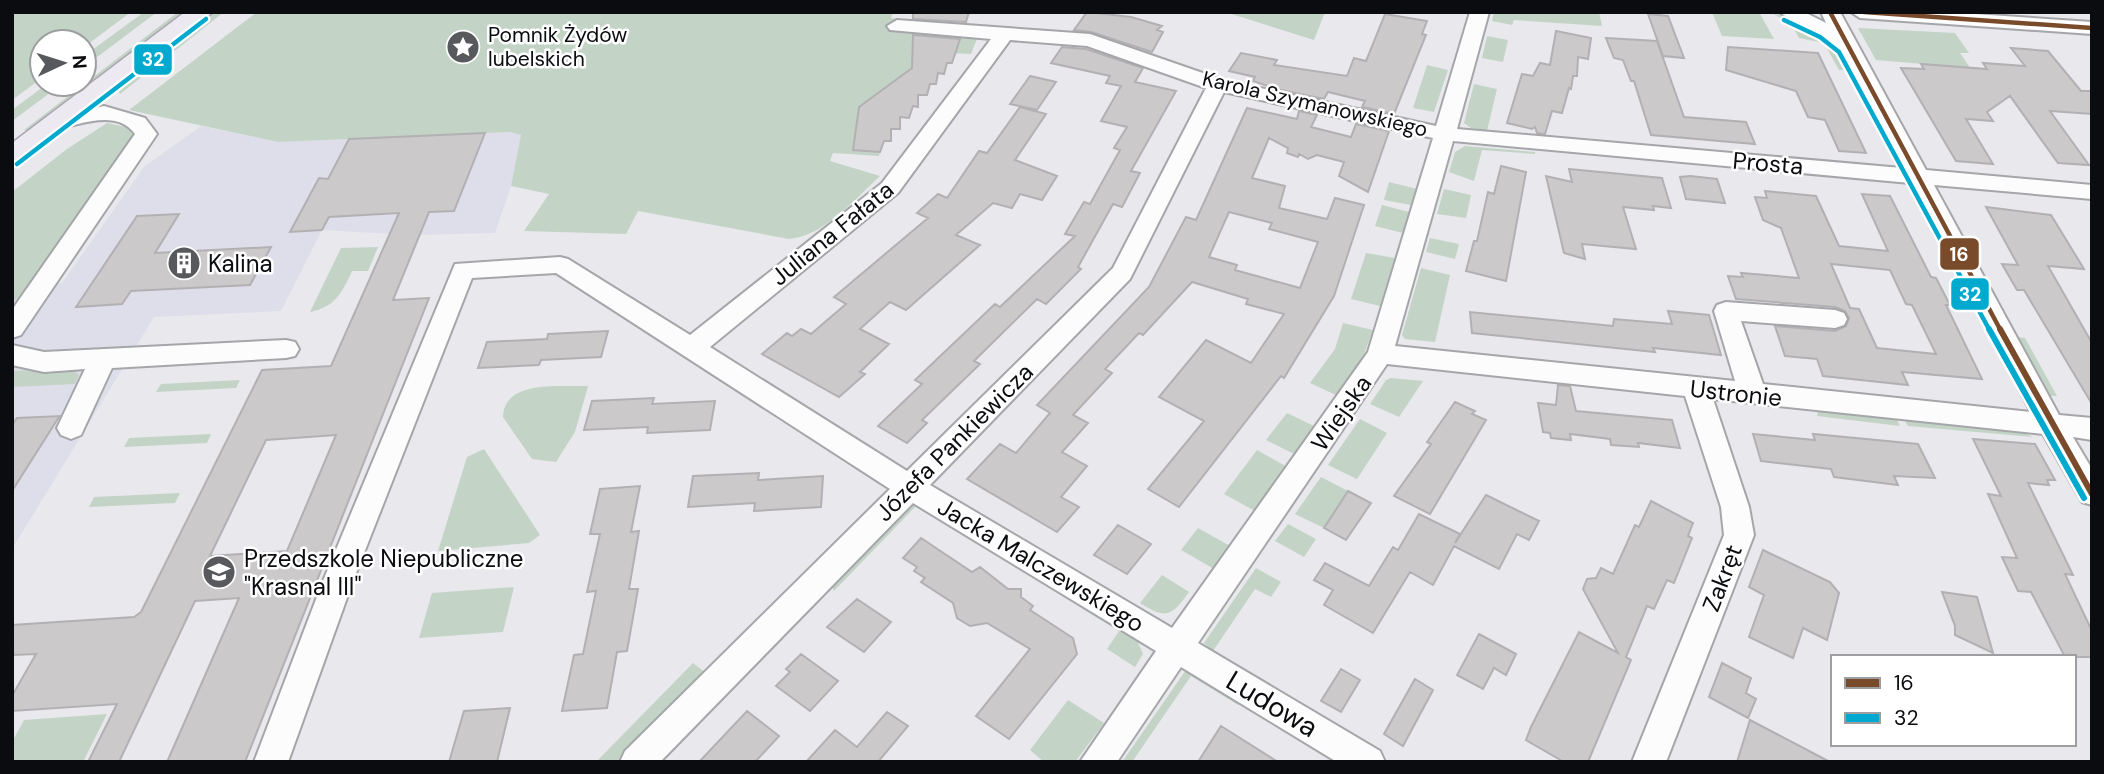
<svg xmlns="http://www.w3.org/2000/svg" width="2104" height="774" font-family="'DM Sans',sans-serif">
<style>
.built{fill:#dddeea}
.green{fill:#c3d4c6}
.building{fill:#cbc9ca;stroke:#b3b0b3;stroke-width:2;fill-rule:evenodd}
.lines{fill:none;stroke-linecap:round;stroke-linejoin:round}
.minor-casing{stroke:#a5a6aa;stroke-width:4}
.major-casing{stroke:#aca6b4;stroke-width:3}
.minor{fill:#fcfcfc;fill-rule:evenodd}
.major{fill:#ece9f1;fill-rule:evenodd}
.bus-1-far1-casing{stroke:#fff;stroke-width:9}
.bus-1-casing{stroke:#fff;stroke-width:11}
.bus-2-far1-casing{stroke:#fff;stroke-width:9}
.bus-2-casing{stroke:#fff;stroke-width:11}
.bus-1-far1{stroke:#7a4b2a;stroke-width:4.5}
.bus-1{stroke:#7a4b2a;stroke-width:6}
.bus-2-far1{stroke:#00a9ce;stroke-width:4.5}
.bus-2{stroke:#00a9ce;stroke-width:6}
.labels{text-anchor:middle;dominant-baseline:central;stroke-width:5;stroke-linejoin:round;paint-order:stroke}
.far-poi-label{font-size:21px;fill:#0b0c0f;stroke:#fff;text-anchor:start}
.far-street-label{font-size:21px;fill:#0b0c0f;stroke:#fff}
.street-label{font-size:24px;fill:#0b0c0f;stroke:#fff}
.poi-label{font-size:24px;fill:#0b0c0f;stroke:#fff;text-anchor:start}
.near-street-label{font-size:28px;fill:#0b0c0f;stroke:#fff}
.line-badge{stroke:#fff;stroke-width:2.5}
.badge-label{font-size:19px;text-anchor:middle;font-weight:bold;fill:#fff}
</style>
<rect width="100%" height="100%" fill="#e8e8ed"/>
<path class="built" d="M201,126l77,16 232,-10 12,3 -11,51 -16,47 -83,2 -90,-5 -41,81 -127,6 -142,232v-263l50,-3 82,-116z"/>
<path class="green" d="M12,12h119l-47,35v-5h-42v36l-30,22z
M144,12h13l-73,55v-11z
M178,12h8l-152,120 -10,-2z
M212,12h12l-104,82 -3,-8z
M257,12h636l-2,6 15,2 -10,-1 -5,10 87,7 -7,18 -23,-1 -41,18 -3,11 -50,68 26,2 -1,4 -46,-3 -3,8 50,15c-25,23 -56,60 -91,63l-151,-28 -12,23 -102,-3 25,-37 -38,-8 10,-51 -11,-3 -232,10 -149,-32z
M1225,12h100l-11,28z
M1494,12h105l3,14 -88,-6 -2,5 -20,-4z
M1712,12h47l15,27 -52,-3z
M1772,13c37,10 54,24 73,57h-6l-15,-27 -25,-5 -7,-13z
M1858,28l97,5 14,20h-9l10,15 -94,-8z
M1487,36l21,4 -5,22 -21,-4z
M1427,65l21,5 -14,42 -21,-4z
M47,84h15l-50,37v-11z
M1474,84l23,5 -10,42 -16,-3 -7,-5z
M107,123l23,5 4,9 -113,159 -9,6v-110l55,-43z
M1465,146l70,6v2l-53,-4 -8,31 -25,-9 6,-20z
M1389,182l28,7 -6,16 -27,-5z
M1444,189l27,6 -5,23 -29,-4z
M1382,205l27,7 -6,21 -28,-7z
M1430,238l29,6 -4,15 -29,-7z
M378,247l-10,24h-16c-10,22 -17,36 -42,41l31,-64z
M1366,253l29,5 -15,48 -29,-7z
M1421,268l29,7 -15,67 -30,-3 -3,-4z
M1343,323l30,7 -12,32 -23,34 -28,-13 25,-34z
M2015,337l10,1 32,58h-9z
M71,368l8,7 -4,9 -63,3v-16z
M1391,378l32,3 -24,36 -29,-13 16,-24z
M240,380l-4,8 -80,4 5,-8z
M588,386l-13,46 -19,30 -24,-3 -29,-42c1,-38 58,-30 85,-31z
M1818,410l78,8 4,8 -83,-10z
M1287,413l29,14 -20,28 -30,-15z
M1360,419l27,14 -30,46 -29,-14z
M1904,419l114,11 15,7 -125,-11z
M211,434l-4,9 -83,4 5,-9z
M484,449l56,86 -11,8 -91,8 29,-94z
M1257,450l30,17 -32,44 -31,-17z
M1321,477l27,14 -24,37 -29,-14z
M180,493l-5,10 -86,4 5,-10z
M913,506h3l-82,85 -3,-8 70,-72z
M1288,524l28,15 -12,18 -29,-16z
M1198,528l32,18 -16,23 -33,-19z
M1256,568l25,14 -10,15 -16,-8 -42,62 -9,-8z
M1162,575l27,17c-17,24 -23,28 -49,11z
M514,587l-11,45 -84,6 13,-45z
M1086,606l51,34 6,14 -8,13 -28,-18 12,-18 -36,-22z
M693,663l14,11 -84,88h-27z
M1186,670l54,31 -2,4 -47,-29 -59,86h-10z
M1068,700l36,23 -29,39h-31l-14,-12z
M107,714l-24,48h-71v-20l12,-22z"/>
<path class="building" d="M913,12h56l-3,10 -53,-3z
M1087,12l44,5 31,9 -5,4 6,2 -11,20 -61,-20 -17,-2z
M1385,14l42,7 -5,13 4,1 -32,79 -32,-7 3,-6 -37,-9 -4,7 -48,-10 -23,-8 2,-4 -26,-6 12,-18 36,7 -3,5 73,11 7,-18 12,3z
M1648,14l20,2 16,42 -21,-2z
M1556,31l35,7 -3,21 -10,-2 -1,19h-4l-2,13 -2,-1 -7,25 -10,-2 -7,23 -8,-1 -2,-6 -3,2 -25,-6 15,-49 11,2 7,-13 10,2z
M913,35l47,4 -8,24h-5l-3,11 -6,-1 -2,11h-6l-3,11h-9v12l-5,-1 -4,12 -9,-1v12h-9v12h-7l-4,11 -27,-2 6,-43 53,-39z
M1606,38l51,3 27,76 62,5 9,22 -104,-9 -17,-54h-3l-8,-21 -9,-2z
M1062,47l24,2 57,19 -8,14 41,9 -45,80 9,2 -18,34 -9,-3 -35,63 3,2 -35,35 -9,-5 -63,62 6,3 -58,56 5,3 -20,20 -29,-17 44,-42 -7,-4 80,-76 5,3 75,-71 -10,-2 19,-32 6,2 30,-54 -6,-2 13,-21 -26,-6 20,-35 -15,-3 4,-7 -59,-13z
M1728,47l90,6 48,100 -27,-2 -14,-31 -17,-3 -12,-26 -70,-21z
M2011,48l37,3 33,40h11v23l-42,-3 39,54 -31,-2 -48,-67 -23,16 6,9 -27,-2 27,45 -37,-3 -55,-93 23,1 -3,-5 66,5 -4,-6 42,3z
M1030,76l26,6 -19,28 -27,-6z
M1020,107l26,7 -31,46 42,16 -15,24 -22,-6 -8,14 -19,-5 -37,32 24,10 -74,65 -16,-8 -30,27 29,15 -29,28 5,2 -26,23 -77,-43 25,-21 5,3 9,-7 10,5 35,-30 -12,-7 94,-79 -11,-5 21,-19 9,4 32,-47 8,2z
M1247,108l50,11 2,-8 18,4 -6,12 40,10 5,-13 33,7 -21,61 -29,-16 5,-14 -27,-7 -9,4 -9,-5 -1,3 -11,-4 1,-5 -19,-10 -17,40 33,8 -6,22 48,11 8,-21 29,7 -30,91 -50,82 -3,-2 -102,131 -31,-18 56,-68 -45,-24 47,-57 45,23 33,-49 -38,-10 2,-5 -56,-17 -49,53 -4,-2 -34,36 7,4 -39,42 15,8 -26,29 25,14 -26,31 18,10 -22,25 -90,-53 33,-35 16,9 34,-40 -13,-8 112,-118 37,-70 10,3zM1229,212l43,11 -3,6 49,13 -18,46 -65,-18 2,-5 -28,-8z
M485,133l-31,78 -25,1 -36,88 36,-2 -184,464h-78l72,-164 -44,3 -76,161h-31l29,-58 -105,7v-15l24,-42 -24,1v-30l122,-8 7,-5 121,-242 69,-4 68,-153 -70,4 -7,13 -32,2 29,-54 9,1 21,-40zM336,435l-49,116 -77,5 56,-116z
M1501,166l25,6 -20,109 -40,-10 8,-30h3l11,-49 6,2z
M1569,169l93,9 9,30 -18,-2 1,4 -31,-3 13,42 -54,-5 3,15 -21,-6 -18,-77 26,6z
M1690,176l27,3 8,24 -39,-4 -6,-22z
M1765,191l51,5 23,50 49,5 -26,-57 28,2 41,81 5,1 14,27h-4l36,74 -80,-7 6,13 -85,-9 -6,-17 -32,-3 -10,-30 60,5 11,-5 3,-8 -4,-7 -10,-4 -99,-8 -8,-23 15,1 -2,-4 58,5 -18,-50 -18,-8 -8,-23 12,1zM1831,264l59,6 16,34 6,1 24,49 -59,-6 -18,-39 -9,-1z
M1986,207l65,8 33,54 -36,-3 44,77v61l-68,-114h-7l-15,-26 16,1z
M179,214l-24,39 116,-6 -21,38 -119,6 -9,13 -46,3 61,-91z
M1668,311l41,4 12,40 -68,-7 2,4 -183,-19 -2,-21 143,14 1,-7 58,5z
M608,331l-7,26 -60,3 -2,5 -61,3 9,-26 60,-3 1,-5z
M1558,385l12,1 6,25 96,9 8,28 -42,-5 1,4 -28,-2 -1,-6 -40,-5 1,6 -20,-2 -1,-5 -7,-1 -5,-29 18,2z
M654,398l-2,6 63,-3 -5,29 -63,3 1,-6 -64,3 8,-29z
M1455,402l20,9 -3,3 14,6 -56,94 -36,-18 37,-52 -4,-2z
M60,416l-1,1 -47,74v-66l5,-7z
M1753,434l62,6 -2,-6 105,10 17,34 -41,-2 4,9 -64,-8 -3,-8 -70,-8z
M1973,439l62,5 20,36h-8l2,5 -21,-2 45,92 -8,-1 27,57v26h-27l-34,-65 -13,-1 -16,-34 15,1 -29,-64 13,2z
M759,473l-1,7 65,-4 -2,31 -67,4 1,-8 -67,4 5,-31z
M640,486l-9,46 8,-1 -10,58h9l-11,62 -10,1 -10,56 -45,3 12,-56 9,-1 13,-63 -9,1 13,-58h-10l10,-45z
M1348,491l23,12 -25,37 -22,-12z
M1486,495l53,26 -10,19 -12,-6 -18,35 -45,-23 -21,39 -23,-13 -37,61 -49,-28 9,-15 -19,-10 11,-17 44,23 24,-39 5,3 21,-36 41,20 -5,9z
M1651,501l42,22 -5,13 4,2 -18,45 -7,-3 -13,29 -7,-3 -21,51 5,3 -43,102h-24l-38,-22 5,-13 48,-95 39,21 -35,-64 4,-10 9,-1 5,-10 12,6 22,-49 4,2z
M1118,525l33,19 -24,30 -33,-19z
M921,538l51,34 8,-5 28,22h13v8l12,9 -3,4 43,28 4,16 -68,85 -33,-23 54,-67 -43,-26 -17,3 -13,-8 -4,-15 -32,-21 4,-4 -11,-7 3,-4 -14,-9z
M1763,550l67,32 9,11 -12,47 -24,-12 -10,30 -44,-21 15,-42 -15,-8z
M1942,592l35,5 16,56 -38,-18v-9z
M857,599l34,23 -27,30 -37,-25z
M1479,634l37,20 -10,21 -12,-7 -11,21 -26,-14z
M801,654l37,27 -28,30 -34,-25 14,-14 -4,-3z
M1722,663l29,15 -5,15 10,6 -8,19 -39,-21z
M1341,669l19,11 -19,32 -20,-11z
M1415,679l18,11 -30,56 -19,-12z
M510,708l-13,54h-48l15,-51z
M747,711l32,25 -24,26h-56z
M887,712l21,14 -30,36h-72l29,-32 22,17z
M1750,720l80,42h-93z
M1221,726l57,36h-80z"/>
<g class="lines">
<defs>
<path id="minor" d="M1470,12h19l-32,117 445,39 -62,-119 -61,-37h25l22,11 -5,-11h19l86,158 166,15v14l-158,-14 125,230 33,3v22l-19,-3 19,32v36l-10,-3 -39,-68 -330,-35 36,108 5,28 -88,227h-34l92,-227 -3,-28 -36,-111 -298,-32 -189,279 182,108 5,11h-48l-156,-95 -64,95h-37l76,-111 -243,-148 -253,259h-40l5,-11 265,-262 -334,-216 -84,5 -119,303 -65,181h-34l69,-181 132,-317 105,-7 8,2 122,76 192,-152 109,-144 -101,-9 -3,-4 10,-6 193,14 133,46 213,46zM1010,40l77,6 119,42 -93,180 -206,203 -197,-124 188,-154zM1224,92l209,46 -65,214 -196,276 -242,-143 200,-206zM1453,141l457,42 121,229 -268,-28 -22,-63 94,7 9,-3 3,-6 -3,-6 -9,-3 -109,-8 -9,3 -3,6 21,70 -340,-35z
M1851,12h95l146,10v12l-232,-16z
M104,106l41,12 12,16 -136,201 -9,3v-28l123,-176c-18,-26 -58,-9 -83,-3l-11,-6 4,-5z
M286,340l9,2 4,7 -4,7 -9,2 -174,10 -31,67 -10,4 -10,-4 -4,-7 28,-59 -41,3 -32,-7v-20l32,7z"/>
<path id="major" d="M185,12h28l-191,151 -10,3v-23z"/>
</defs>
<use href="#minor" class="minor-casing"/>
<use href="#major" class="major-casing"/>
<use href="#minor" class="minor"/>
<use href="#major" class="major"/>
<defs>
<path id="bus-1-far1" d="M1830,12l171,319
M1864,12l228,16"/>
<path id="bus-1" d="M2000,329l92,165"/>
<path id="bus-2-far1" d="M1784,20l36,17 19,15 151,279
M17,164l189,-145"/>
<path id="bus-2" d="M1989,329l95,169"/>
</defs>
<use href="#bus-1-far1" class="bus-1-far1-casing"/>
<use href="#bus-1" class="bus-1-casing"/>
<use href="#bus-2-far1" class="bus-2-far1-casing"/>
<use href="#bus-2" class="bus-2-casing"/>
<use href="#bus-1-far1" class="bus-1-far1"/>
<use href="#bus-1" class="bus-1"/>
<use href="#bus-2-far1" class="bus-2-far1"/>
<use href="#bus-2" class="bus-2"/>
</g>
<defs>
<symbol id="sight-disc" viewBox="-11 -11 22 22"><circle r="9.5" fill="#58595d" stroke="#fff"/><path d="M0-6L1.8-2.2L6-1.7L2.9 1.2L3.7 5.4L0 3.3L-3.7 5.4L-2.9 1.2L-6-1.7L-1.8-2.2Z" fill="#fff"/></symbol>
<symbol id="building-disc" viewBox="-11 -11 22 22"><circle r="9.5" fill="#58595d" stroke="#fff"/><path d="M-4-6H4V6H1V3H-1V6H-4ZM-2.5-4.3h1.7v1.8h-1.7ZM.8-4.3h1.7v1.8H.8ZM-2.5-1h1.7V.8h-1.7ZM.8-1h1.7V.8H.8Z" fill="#fff"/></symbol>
<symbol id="school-disc" viewBox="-11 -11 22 22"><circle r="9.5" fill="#58595d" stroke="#fff"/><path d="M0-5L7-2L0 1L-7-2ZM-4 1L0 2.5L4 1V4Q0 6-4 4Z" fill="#fff"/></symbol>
</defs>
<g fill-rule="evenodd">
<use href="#sight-disc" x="444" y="28" width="38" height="38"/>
<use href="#building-disc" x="165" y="244" width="38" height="38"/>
<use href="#school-disc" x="200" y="553" width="38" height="38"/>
</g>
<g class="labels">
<g class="far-poi-label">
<text x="488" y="35">Pomnik Żydów<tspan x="488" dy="24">lubelskich</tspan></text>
</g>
<g class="far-street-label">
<text transform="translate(1315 104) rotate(13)">Karola Szymanowskiego</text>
</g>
<g class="street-label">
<text transform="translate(1768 163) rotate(5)">Prosta</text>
<text transform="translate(832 233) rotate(-39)">Juliana Fałata</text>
<text transform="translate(1736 393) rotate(6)">Ustronie</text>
<text transform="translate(1341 413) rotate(-55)">Wiejska</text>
<text transform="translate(954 442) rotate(-45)">Józefa Pankiewicza</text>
<text transform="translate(1041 565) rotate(31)">Jacka Malczewskiego</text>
<text transform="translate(1722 578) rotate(-69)">Zakręt</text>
</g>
<g class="poi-label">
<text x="208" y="263">Kalina</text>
<text x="244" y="558">Przedszkole Niepubliczne<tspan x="244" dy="28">"Krasnal III"</tspan></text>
</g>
<g class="near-street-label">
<text transform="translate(1272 704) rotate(31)">Ludowa</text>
</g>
</g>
<g class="line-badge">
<rect x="133" y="43" width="40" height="33" rx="7" fill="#00a9ce"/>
<rect x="1939" y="237" width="41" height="34" rx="7" fill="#7a4b2a"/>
<rect x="1950" y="277" width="40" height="34" rx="7" fill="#00a9ce"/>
</g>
<g class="badge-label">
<text x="153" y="66">32</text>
<text x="1959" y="261">16</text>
<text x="1970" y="301">32</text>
</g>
<rect width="2104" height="774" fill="none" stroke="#0b0c0f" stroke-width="28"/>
<rect x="1831" y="655" width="245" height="91" fill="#ffffff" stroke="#9d9e9f" stroke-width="2"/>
<rect x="1845" y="678" width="35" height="10" fill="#7a4b2a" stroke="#9d9e9f" stroke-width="2"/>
<text x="1894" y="690" font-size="21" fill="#0b0c0f">16</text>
<rect x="1845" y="713" width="35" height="10" fill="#00a9ce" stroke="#9d9e9f" stroke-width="2"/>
<text x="1894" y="725" font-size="21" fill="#0b0c0f">32</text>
<g transform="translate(63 63) rotate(86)"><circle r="33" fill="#ffffff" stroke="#9d9e9f" stroke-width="2"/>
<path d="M0-5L12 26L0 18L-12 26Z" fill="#58595d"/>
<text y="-10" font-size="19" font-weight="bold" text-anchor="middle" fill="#0b0c0f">N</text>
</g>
</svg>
